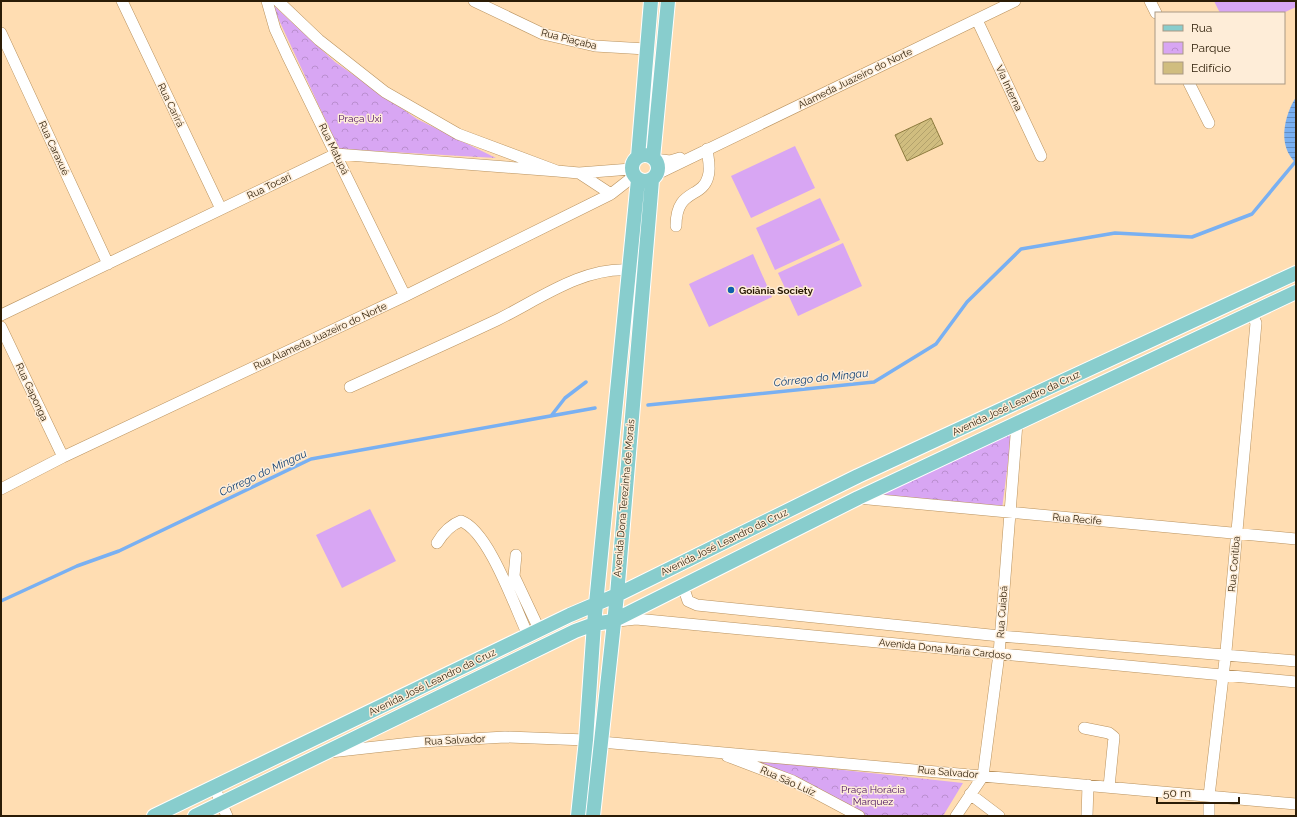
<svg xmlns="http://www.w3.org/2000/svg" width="1297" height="817" font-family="Raleway,sans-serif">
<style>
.park{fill:url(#park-crowns)}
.pitch{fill:#d8a6f3}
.water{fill:url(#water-rules)}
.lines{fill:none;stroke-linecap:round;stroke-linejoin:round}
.stream{stroke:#79b0f2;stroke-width:3.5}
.building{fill:url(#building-hatch);stroke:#8d7b3e}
.minor-casing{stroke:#b9925e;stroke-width:12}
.major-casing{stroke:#fff;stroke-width:16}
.minor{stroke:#fff;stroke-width:11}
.major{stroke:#88cdcd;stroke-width:14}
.poi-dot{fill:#0f5fad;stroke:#feedd8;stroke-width:1.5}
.labels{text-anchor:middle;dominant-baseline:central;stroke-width:3;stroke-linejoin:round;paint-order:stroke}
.street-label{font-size:10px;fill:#2b1c06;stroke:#feedd8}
.park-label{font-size:10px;fill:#480e60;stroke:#feedd8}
.poi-label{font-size:10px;font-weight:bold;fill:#2b1c06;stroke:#feedd8;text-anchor:start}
.water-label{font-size:11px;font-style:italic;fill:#0e3f73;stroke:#feedd8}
</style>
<defs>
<pattern id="park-crowns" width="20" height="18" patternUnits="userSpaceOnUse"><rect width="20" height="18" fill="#d8a6f3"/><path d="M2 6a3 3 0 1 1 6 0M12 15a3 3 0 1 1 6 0" fill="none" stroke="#ba8ecf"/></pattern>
<pattern id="water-rules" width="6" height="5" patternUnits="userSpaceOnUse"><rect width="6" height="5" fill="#79b0f2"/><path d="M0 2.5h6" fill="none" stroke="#638ec2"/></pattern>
<pattern id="building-hatch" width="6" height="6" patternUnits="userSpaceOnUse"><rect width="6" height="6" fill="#d0bd7f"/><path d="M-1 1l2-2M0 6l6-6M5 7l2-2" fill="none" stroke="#b3a26c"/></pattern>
</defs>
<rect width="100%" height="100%" fill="#ffddb2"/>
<path class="park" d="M271,3l64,59 82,57 79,39 -157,-9z
M1012,431l-10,78 -121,-14z
M742,759l221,24 -20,33h-76l-63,-34z"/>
<path class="pitch" d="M1214,1h82v6l-13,6h-63z
M795,146l20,42 -64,30 -20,-42z
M820,198l20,42 -65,30 -19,-42z
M843,243l19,43 -64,30 -20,-43z
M753,254l19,43 -63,30 -20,-43z
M370,509l26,52 -54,27 -26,-53z"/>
<path class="water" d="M1296,97v66c-19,-17 -12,-47 0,-66z"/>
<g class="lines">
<path class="stream" d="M648,405l226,-23 62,-38 31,-42 54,-53 94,-16 77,4 60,-23 44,-53
M551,416l14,-18 21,-16
M1,601l76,-35 42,-15 192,-92 284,-51"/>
</g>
<path class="building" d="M931,118l12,26 -36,17 -12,-26z"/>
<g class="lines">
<defs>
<path id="minor" d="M122,1l99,208
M267,1l8,28 12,26 118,241
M278,1l41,39 66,52 73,42 99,37 22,2 52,-4
M474,1l69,33 52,12 51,3
M1150,1l6,12
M977,20l64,136
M1,33l107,231
M1189,83l20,40
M654,159l16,2 10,-3
M579,173l32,21
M657,174l358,-173
M676,226c0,-38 26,-27 32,-49 3,-8 0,-20 -1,-28
M1,315l335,-161 221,17
M1,327l62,130
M350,387c49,-22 98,-44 147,-67 41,-20 85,-53 132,-50
M1,489l62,-32 342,-161 206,-102 23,-18
M858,498l438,41
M437,543c6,-10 13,-18 24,-22 28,10 54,87 67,114
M516,555l-2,21 25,53
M683,586l5,15 9,4 303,31 296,25
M618,621l18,-2 660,63
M1084,728l25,5 5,4 -5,50
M601,742l695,62
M330,752l90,-10 85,-5 81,3
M727,756l66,25 66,35
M214,787l13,29
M970,794l29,22
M956,816l27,-40 16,-122 18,-231
M1087,816l1,-31
M1209,816v-20l17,-145 30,-328 -5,-11"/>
<path id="major" d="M632 168a13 13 0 1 1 26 0a13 13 0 1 1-26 0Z
M638,157l13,-156
M653,158l15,-157
M154,816l416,-201 47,-20 241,-119 438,-203
M195,816l380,-185 19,-7 19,-3 245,-123 438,-206
M578,816l8,-76 8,-116 44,-444
M593,816l24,-221 35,-415"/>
</defs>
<use href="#minor" class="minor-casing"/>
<use href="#major" class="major-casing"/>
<use href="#minor" class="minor"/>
<use href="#major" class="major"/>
</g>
<circle class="poi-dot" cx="731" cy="290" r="4"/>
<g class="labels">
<g class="street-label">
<text transform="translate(569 39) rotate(14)">Rua Piaçaba</text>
<text transform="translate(855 78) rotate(-26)">Alameda Juazeiro do Norte</text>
<text transform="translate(1009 88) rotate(65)">Via Interna</text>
<text transform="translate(171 105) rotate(64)">Rua Carirá</text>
<text transform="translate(54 148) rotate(65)">Rua Caraxué</text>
<text transform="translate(334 149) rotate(64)">Rua Matupá</text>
<text transform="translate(269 186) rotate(-26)">Rua Tocari</text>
<text transform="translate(320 336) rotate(-25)">Rua Alameda Juazeiro do Norte</text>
<text transform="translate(32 392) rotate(65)">Rua Gaponga</text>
<text transform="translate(1016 403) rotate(-25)">Avenida José Leandro da Cruz</text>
<text transform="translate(624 498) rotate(-85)">Avenida Dona Terezinha de Morais</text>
<text transform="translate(1077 519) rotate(5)">Rua Recife</text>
<text transform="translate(724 542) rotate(-26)">Avenida José Leandro da Cruz</text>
<text transform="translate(1234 564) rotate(-85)">Rua Coritiba</text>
<text transform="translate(1002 612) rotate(-86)">Rua Cuiabá</text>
<text transform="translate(945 649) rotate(6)">Avenida Dona Maria Cardoso</text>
<text transform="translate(432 682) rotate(-26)">Avenida José Leandro da Cruz</text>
<text transform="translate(455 740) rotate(-3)">Rua Salvador</text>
<text transform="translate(948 772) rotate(5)">Rua Salvador</text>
<text transform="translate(788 781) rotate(24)">Rua São Luiz</text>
</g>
<g class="park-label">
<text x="360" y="118">Praça Uxi</text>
<text x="873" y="789">Praça Horácia<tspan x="873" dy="12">Marquez</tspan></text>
</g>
<g class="poi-label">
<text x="739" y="290">Goiânia Society</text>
</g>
<g class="water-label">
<text transform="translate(821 378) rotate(-6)">Córrego do Mingau</text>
<text transform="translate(263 473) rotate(-25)">Córrego do Mingau</text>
</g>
</g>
<rect width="1297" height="817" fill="none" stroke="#2b1c06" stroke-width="4"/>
<rect x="1155" y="12" width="130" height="72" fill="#feedd8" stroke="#aa9984"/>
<rect x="1163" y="25" width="20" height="6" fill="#88cdcd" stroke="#aa9984"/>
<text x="1191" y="32" font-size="12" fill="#2b1c06">Rua</text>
<rect x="1163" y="42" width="20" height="12" fill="url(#park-crowns)" stroke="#aa9984"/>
<text x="1191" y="52" font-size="12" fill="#2b1c06">Parque</text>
<rect x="1163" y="62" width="20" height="12" fill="#d0bd7f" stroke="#aa9984"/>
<text x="1191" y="72" font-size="12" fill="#2b1c06">Edifício</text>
<path d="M1157 797v6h82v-6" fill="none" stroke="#2b1c06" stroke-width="2"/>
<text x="1163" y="797" font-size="12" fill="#2b1c06" stroke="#feedd8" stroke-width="3" paint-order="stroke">50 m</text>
</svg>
